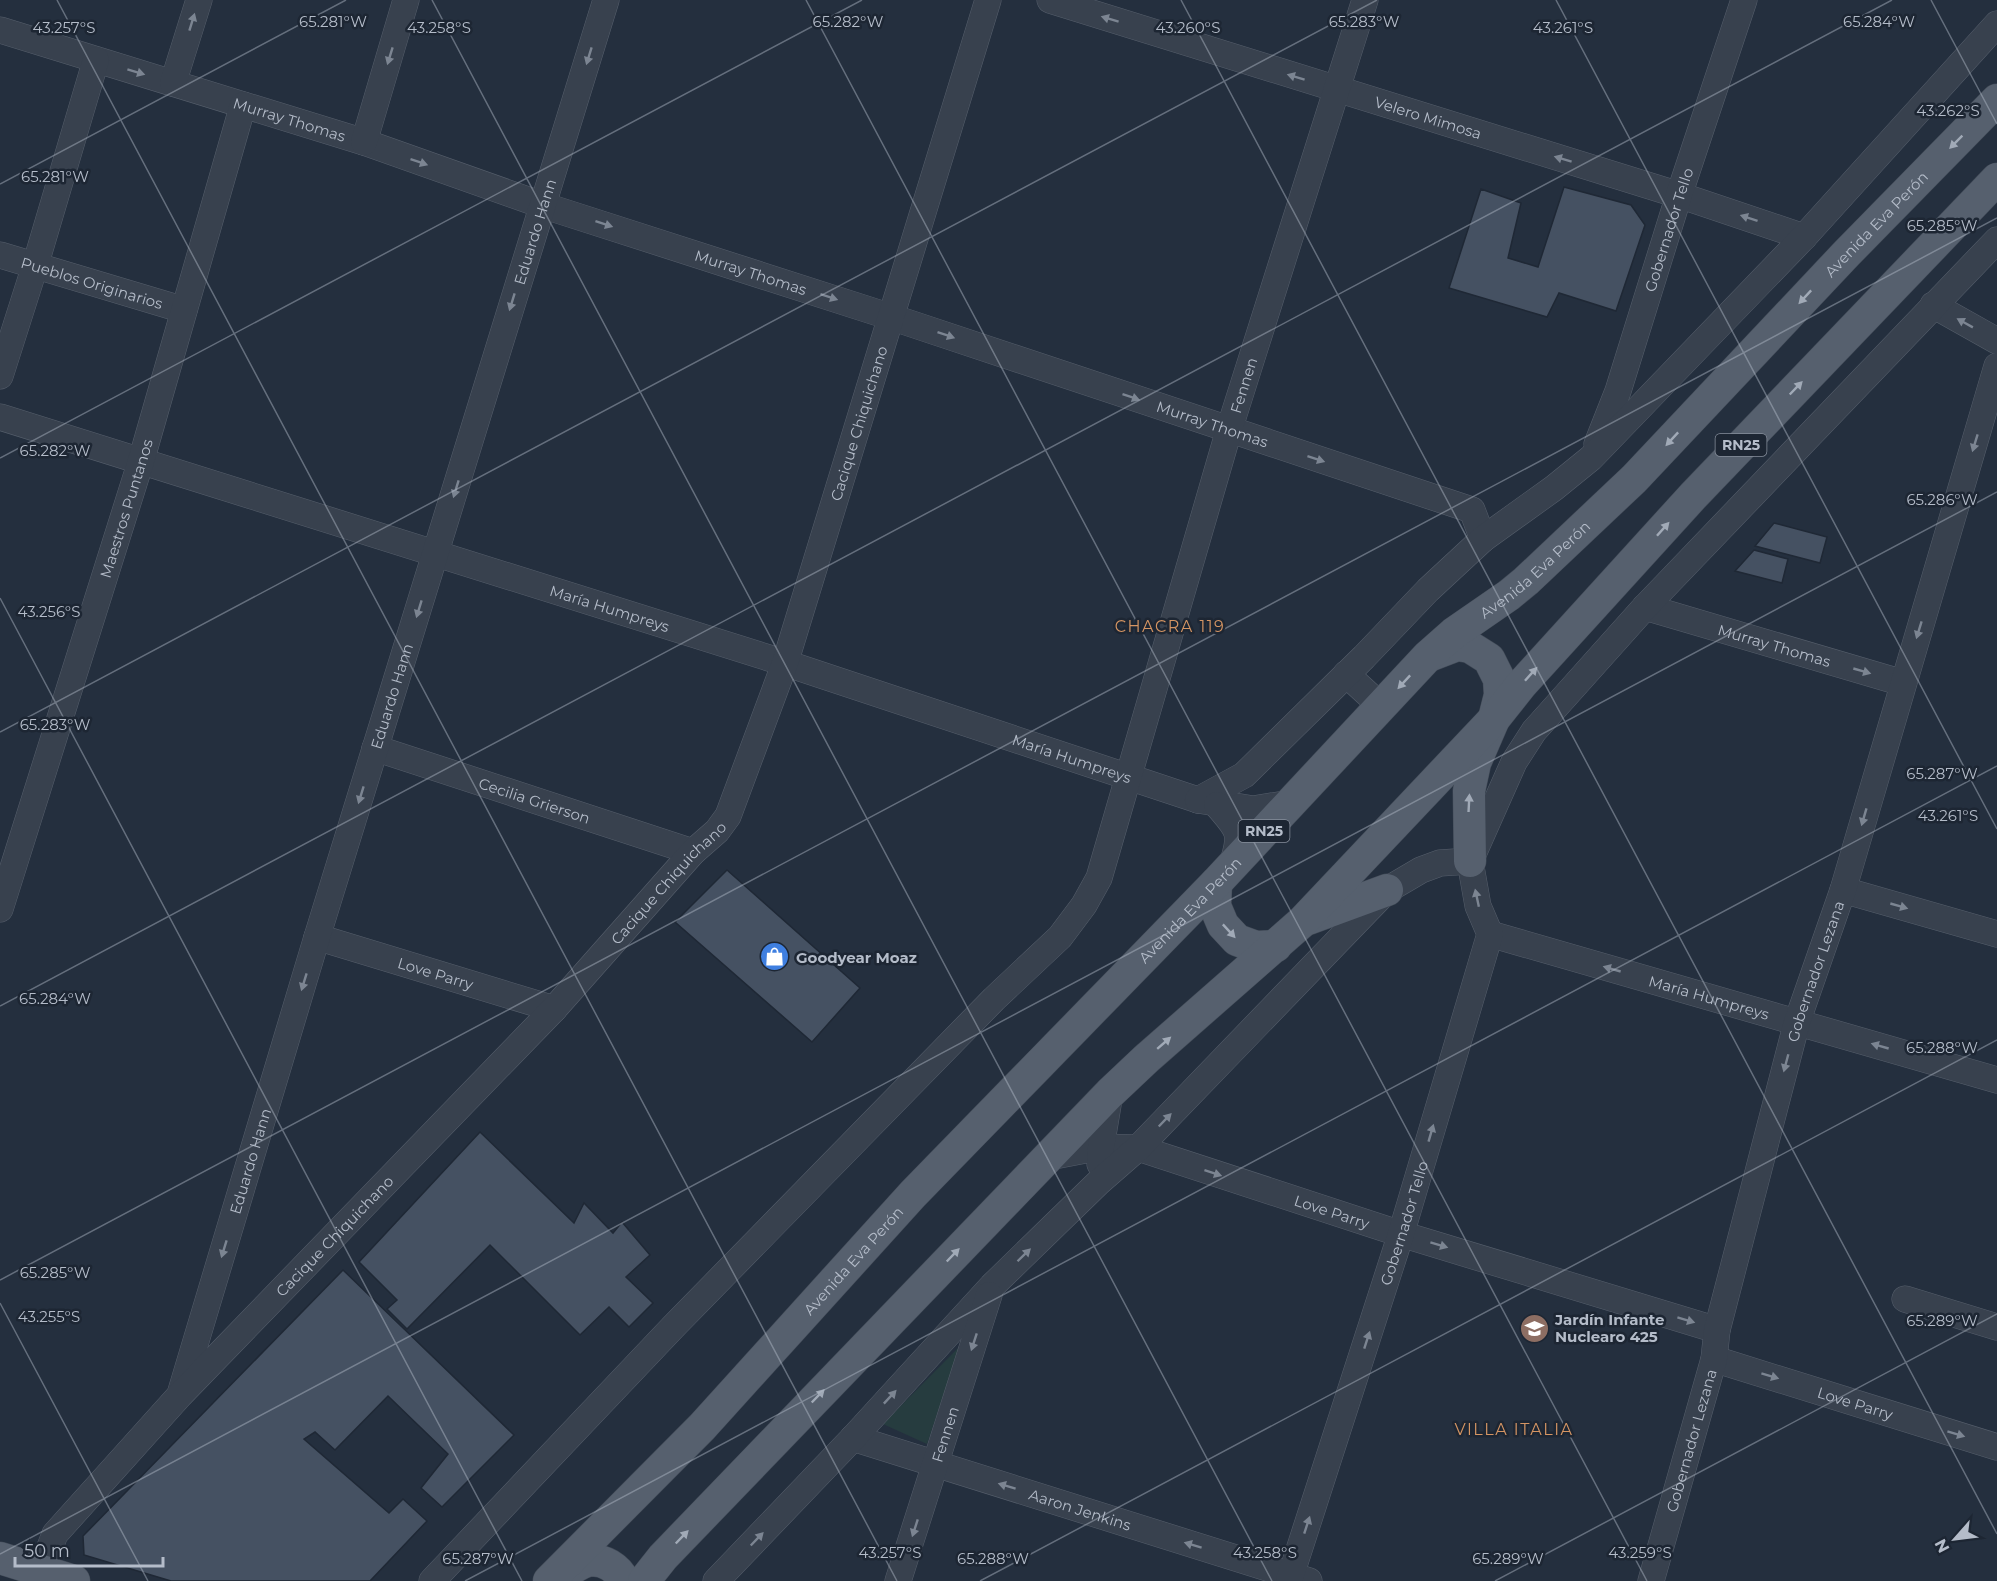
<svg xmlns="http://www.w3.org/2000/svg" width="1997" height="1581" font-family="Montserrat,sans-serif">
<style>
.green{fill:#263c3f}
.building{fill:#455162;stroke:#1f2835;stroke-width:1.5}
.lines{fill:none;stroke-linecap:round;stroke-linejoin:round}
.minor-casing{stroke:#565f6c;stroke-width:27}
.major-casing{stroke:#414a57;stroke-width:33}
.minor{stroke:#38414e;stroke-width:26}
.major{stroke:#56606e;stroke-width:32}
.oneway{fill:#7c8592}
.oneway2{fill:#a1aab7}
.ticks{fill:none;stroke:#b4bcc9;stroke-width:1.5;stroke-opacity:0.45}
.labels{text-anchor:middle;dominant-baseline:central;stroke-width:5;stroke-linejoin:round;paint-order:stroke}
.shield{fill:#1d2633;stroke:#878f9c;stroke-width:1.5}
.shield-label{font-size:14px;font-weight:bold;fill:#b4bcc9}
.street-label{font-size:15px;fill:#b4bcc9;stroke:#1d2633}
.poi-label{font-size:15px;font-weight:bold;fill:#b4bcc9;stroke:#1d2633;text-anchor:start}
.neighbourhood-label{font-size:16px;letter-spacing:1.5px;fill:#d59563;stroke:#1d2633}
.ticks-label{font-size:15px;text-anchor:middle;fill:#b4bcc9;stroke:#1d2633;stroke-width:5;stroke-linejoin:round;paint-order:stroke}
</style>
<rect width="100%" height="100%" fill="#242f3e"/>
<path class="green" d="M960,1346l-33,98 -44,-20z"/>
<path class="building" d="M1564,187l67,18 14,20 -29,86 -57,-18 -12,24 -98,-29 32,-99 40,14 -13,55 30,9z
M1774,523l53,14 -7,26 -65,-17z
M1754,550l34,9 -6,24 -47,-12z
M727,870l133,118 -48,54 -137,-120z
M480,1132l94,91 10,-20 29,30 9,-11 28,33 -24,22 27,26 -24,24 -20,-20 -29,28 -90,-90 -83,84 -20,-20 10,-9 -38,-38z
M343,1270l171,165 -72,72 -21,-19 27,-34 -60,-58 -53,54 -20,-18 -11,7 85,74 14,-14 24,22 -57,60h-199l-87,-26 -1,-19z"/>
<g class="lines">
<defs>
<g id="minor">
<path id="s1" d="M1050,0l629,195 125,42"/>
<path id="s2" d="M0,30l364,112 178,63 349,112 581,193 11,29"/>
<path d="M173,83l26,-83"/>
<path d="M364,142l42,-142"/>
<path id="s3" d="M0,255l184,55"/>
<path d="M1933,305l64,36"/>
<path d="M0,376l35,-110 61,-206"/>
<path id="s4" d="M0,417l785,246 413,137 55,9 38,-6"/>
<path id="s5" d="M1597,444l21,-53 61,-196 65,-195"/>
<path id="s6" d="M1645,607l258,76"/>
<path d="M1346,674l35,32"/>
<path id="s7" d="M375,748l318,104"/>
<path d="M1198,800l46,-25 120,-118 64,-67 55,-51 71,-51 37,-30 213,-221 193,-213"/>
<path d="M1217,805c20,24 26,26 16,57"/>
<path d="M1843,890l154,44"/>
<path id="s8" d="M0,909l141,-448 102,-356"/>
<path id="s9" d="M1490,934l507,146"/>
<path id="s10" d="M317,937l237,72"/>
<path id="s11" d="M1049,1157l52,-10 37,1 263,86 316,96"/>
<path d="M1100,1164l1,-17 9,-54"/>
<path d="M1905,1299l92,28"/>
<path id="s12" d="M1714,1359l283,88"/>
<path id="s13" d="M181,1391l136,-454 289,-937"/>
<path id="s14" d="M853,1438l456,143"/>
<path id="s15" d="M37,1581l18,-47 125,-139 374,-386 139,-157 24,-21 11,-15 57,-153 203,-663"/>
<path id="s16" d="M432,1581l241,-254 321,-328 66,-62 24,-32 15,-27 130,-448 136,-430"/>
<path d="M716,1581l137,-143 139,-152 107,-104 39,-34 249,-258 34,-20 19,-7 30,-2 44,-99 20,-31 111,-124 352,-367"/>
<path id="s17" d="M898,1581l91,-286"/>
<path id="s18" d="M1289,1581l112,-347 89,-300 -12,-28 -8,-45"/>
<path id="s19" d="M1651,1581l63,-222 3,-29 80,-308 46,-132 154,-524"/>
</g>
<g id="major">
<path d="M1431,655l26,-10 13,2 19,12 10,20 1,16 -6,24 -19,44 -6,28 1,70"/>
<path d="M1216,883l-1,23 8,19 14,15 19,7 20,-1"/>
<path d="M1308,919l79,-29"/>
<path d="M0,1558l74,23"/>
<path d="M562,1575c7,-4 17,-12 26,-14 15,-3 30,7 36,20"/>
<path id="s20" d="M549,1581l153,-154 211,-233 303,-311 212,-227 26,-23 55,-38 17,-14 108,-102 213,-226 150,-153"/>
<path d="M644,1581l19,-24 447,-464 36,-34 156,-137 192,-203 27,-34 172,-189 304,-317"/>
</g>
</defs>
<use href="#minor" class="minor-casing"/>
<use href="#major" class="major-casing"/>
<use href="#minor" class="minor"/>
<use href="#major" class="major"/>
</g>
<defs><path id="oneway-solid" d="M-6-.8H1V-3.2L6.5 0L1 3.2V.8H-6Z" transform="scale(1.5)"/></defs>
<g class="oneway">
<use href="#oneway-solid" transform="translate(1110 19) rotate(-163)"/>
<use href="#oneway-solid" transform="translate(192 22) rotate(-73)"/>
<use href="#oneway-solid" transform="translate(390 56) rotate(107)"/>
<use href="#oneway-solid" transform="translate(589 56) rotate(107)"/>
<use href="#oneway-solid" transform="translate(136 72) rotate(17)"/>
<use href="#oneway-solid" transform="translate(1296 77) rotate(-163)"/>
<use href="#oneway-solid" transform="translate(1563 159) rotate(-163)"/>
<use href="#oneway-solid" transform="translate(419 162) rotate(19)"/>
<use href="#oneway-solid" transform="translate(1749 218) rotate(-162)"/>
<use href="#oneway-solid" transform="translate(604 224) rotate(18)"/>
<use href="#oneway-solid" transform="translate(829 297) rotate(18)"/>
<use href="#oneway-solid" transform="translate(512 302) rotate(107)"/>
<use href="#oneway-solid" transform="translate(1965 323) rotate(-151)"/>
<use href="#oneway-solid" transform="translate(946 335) rotate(19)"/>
<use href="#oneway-solid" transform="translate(1131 397) rotate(19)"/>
<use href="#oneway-solid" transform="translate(1975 443) rotate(107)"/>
<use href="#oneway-solid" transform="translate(1316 459) rotate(18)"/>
<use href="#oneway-solid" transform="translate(456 489) rotate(107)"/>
<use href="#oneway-solid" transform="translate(419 609) rotate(107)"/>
<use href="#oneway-solid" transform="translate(1919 630) rotate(107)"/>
<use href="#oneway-solid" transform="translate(1862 671) rotate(16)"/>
<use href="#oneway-solid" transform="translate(361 795) rotate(107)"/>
<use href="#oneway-solid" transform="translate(1864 817) rotate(106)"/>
<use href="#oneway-solid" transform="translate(1477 898) rotate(-102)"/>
<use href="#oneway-solid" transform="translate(1899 906) rotate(16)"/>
<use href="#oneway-solid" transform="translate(1612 969) rotate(-164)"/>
<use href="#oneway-solid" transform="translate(304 982) rotate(107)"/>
<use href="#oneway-solid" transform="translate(1880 1046) rotate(-164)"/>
<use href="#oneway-solid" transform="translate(1786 1063) rotate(105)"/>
<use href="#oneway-solid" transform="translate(1165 1120) rotate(-46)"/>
<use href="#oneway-solid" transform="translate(1431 1133) rotate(-74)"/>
<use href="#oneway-solid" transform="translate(1213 1173) rotate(18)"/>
<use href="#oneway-solid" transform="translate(1439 1245) rotate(17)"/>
<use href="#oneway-solid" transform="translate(224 1249) rotate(107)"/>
<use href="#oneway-solid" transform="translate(1024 1255) rotate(-44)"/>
<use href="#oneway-solid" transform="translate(1686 1320) rotate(17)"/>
<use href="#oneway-solid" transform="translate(1367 1340) rotate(-72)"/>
<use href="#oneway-solid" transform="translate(974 1342) rotate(108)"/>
<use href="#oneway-solid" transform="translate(1770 1376) rotate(17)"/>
<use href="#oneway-solid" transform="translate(890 1397) rotate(-47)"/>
<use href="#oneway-solid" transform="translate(1956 1434) rotate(17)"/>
<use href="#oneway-solid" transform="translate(1007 1486) rotate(-163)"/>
<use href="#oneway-solid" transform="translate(1307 1525) rotate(-72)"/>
<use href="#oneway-solid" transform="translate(915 1528) rotate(108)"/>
<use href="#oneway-solid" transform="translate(757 1539) rotate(-46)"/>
<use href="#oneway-solid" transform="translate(1193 1545) rotate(-163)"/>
</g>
<g class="oneway2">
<use href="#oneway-solid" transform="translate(1956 142) rotate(135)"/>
<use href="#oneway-solid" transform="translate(1805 297) rotate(133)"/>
<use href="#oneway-solid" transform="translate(1796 388) rotate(-46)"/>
<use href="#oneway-solid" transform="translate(1672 439) rotate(133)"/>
<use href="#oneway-solid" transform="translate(1663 529) rotate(-48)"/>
<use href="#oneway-solid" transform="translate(1531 674) rotate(-48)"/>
<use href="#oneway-solid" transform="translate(1404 682) rotate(133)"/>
<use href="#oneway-solid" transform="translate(1469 803) rotate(-87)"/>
<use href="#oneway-solid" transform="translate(1229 931) rotate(47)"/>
<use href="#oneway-solid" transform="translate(1164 1043) rotate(-41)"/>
<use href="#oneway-solid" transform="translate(953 1255) rotate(-46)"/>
<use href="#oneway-solid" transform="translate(818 1396) rotate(-46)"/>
<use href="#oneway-solid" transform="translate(682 1537) rotate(-46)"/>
</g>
<path class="ticks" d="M57,0l840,1581M432,0l840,1581M806,0l841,1581M1181,0l816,1534M1556,0l441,829M1931,0l66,124M0,184l346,-184M0,458l862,-458M0,598l522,983M0,732l1377,-732M0,1006l1892,-1006M0,1280l1997,-1062M0,1303l148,278M0,1554l1997,-1062M465,1581l1532,-815M980,1581l1017,-541M1495,1581l502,-267"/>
<defs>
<symbol id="shop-disc" viewBox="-11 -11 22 22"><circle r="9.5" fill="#3f7fe0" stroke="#1d2633"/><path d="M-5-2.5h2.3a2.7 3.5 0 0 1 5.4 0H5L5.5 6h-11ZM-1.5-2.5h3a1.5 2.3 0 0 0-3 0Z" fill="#fff"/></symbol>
<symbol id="school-disc" viewBox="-11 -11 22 22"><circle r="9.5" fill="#8d6e63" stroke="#1d2633"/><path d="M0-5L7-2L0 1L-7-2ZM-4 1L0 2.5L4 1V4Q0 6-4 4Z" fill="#fff"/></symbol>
</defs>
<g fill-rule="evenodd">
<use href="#shop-disc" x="758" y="940" width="33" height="33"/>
<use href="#school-disc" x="1518" y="1312" width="33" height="33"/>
</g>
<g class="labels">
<g class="shield">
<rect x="1715.5" y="434" width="51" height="22" rx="4.5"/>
<rect x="1238.5" y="820" width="51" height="22" rx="4.5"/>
</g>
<g class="shield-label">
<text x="1741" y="445">RN25</text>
<text x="1264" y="831">RN25</text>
</g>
<g class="street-label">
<text stroke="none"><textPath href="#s1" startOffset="396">Velero Mimosa</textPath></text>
<text stroke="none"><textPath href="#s2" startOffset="303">Murray Thomas</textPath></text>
<text stroke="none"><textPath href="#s20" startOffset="1900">Avenida Eva Perón</textPath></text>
<text stroke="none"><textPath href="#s5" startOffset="226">Gobernador Tello</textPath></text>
<text stroke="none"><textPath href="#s13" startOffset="1212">Eduardo Hann</textPath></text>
<text stroke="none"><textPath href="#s2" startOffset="789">Murray Thomas</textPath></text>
<text stroke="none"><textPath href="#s3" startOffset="96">Pueblos Originarios</textPath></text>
<text stroke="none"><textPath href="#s16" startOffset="1484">Fennen</textPath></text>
<text stroke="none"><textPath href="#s15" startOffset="1449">Cacique Chiquichano</textPath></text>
<text stroke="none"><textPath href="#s2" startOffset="1275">Murray Thomas</textPath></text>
<text stroke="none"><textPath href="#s8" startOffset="420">Maestros Puntanos</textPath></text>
<text stroke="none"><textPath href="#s20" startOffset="1414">Avenida Eva Perón</textPath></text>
<text stroke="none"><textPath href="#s4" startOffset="639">María Humpreys</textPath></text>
<text stroke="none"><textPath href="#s6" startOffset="135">Murray Thomas</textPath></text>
<text stroke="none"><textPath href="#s13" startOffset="726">Eduardo Hann</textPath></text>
<text stroke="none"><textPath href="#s4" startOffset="1125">María Humpreys</textPath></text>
<text stroke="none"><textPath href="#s7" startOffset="168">Cecilia Grierson</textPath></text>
<text stroke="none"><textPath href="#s15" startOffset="945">Cacique Chiquichano</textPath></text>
<text stroke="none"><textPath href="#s20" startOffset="928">Avenida Eva Perón</textPath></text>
<text stroke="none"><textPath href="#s19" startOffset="632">Gobernador Lezana</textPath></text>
<text stroke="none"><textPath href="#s10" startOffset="124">Love Parry</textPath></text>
<text stroke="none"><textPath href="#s9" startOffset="228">María Humpreys</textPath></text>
<text stroke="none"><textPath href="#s13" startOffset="240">Eduardo Hann</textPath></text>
<text stroke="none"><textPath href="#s11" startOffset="294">Love Parry</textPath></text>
<text stroke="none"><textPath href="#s18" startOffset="376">Gobernador Tello</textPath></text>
<text stroke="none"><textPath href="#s15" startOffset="459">Cacique Chiquichano</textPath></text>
<text stroke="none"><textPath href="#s20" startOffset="442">Avenida Eva Perón</textPath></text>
<text stroke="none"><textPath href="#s12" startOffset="148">Love Parry</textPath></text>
<text stroke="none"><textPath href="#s17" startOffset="154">Fennen</textPath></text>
<text stroke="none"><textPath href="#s19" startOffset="146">Gobernador Lezana</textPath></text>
<text stroke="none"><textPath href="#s14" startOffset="238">Aaron Jenkins</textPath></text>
</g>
<g class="poi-label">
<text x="796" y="957">Goodyear Moaz</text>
<text x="1555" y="1319">Jardín Infante<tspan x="1555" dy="17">Nuclearo 425</tspan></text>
</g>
<g class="neighbourhood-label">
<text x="1170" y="626">CHACRA 119</text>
<text x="1514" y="1429">VILLA ITALIA</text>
</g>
</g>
<g class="ticks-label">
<text x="1364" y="27">65.283°W</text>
<text x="333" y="27">65.281°W</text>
<text x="848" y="27">65.282°W</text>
<text x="1879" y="27">65.284°W</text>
<text x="64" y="33">43.257°S</text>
<text x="439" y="33">43.258°S</text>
<text x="1188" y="33">43.260°S</text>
<text x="1563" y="33">43.261°S</text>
<text x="1948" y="116">43.262°S</text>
<text x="55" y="182">65.281°W</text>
<text x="1942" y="231">65.285°W</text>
<text x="55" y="456">65.282°W</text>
<text x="1942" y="505">65.286°W</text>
<text x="49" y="617">43.256°S</text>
<text x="55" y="730">65.283°W</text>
<text x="1942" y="779">65.287°W</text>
<text x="1948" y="821">43.261°S</text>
<text x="55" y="1004">65.284°W</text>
<text x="1942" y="1053">65.288°W</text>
<text x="55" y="1278">65.285°W</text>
<text x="49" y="1322">43.255°S</text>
<text x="1942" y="1326">65.289°W</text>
<text x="890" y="1558">43.257°S</text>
<text x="1265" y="1558">43.258°S</text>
<text x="1640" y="1558">43.259°S</text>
<text x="478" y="1564">65.287°W</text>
<text x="993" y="1564">65.288°W</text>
<text x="1508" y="1564">65.289°W</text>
</g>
<g transform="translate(1955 1539) rotate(242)" stroke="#1d2633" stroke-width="4.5" paint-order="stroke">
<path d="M0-4.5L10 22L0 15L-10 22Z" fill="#b4bcc9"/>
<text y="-9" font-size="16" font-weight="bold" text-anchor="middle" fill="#b4bcc9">N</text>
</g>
<path d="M15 1557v9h148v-9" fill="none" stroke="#b4bcc9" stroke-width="3"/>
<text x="24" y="1557" font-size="18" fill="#b4bcc9" stroke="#1d2633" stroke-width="4.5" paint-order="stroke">50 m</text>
</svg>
